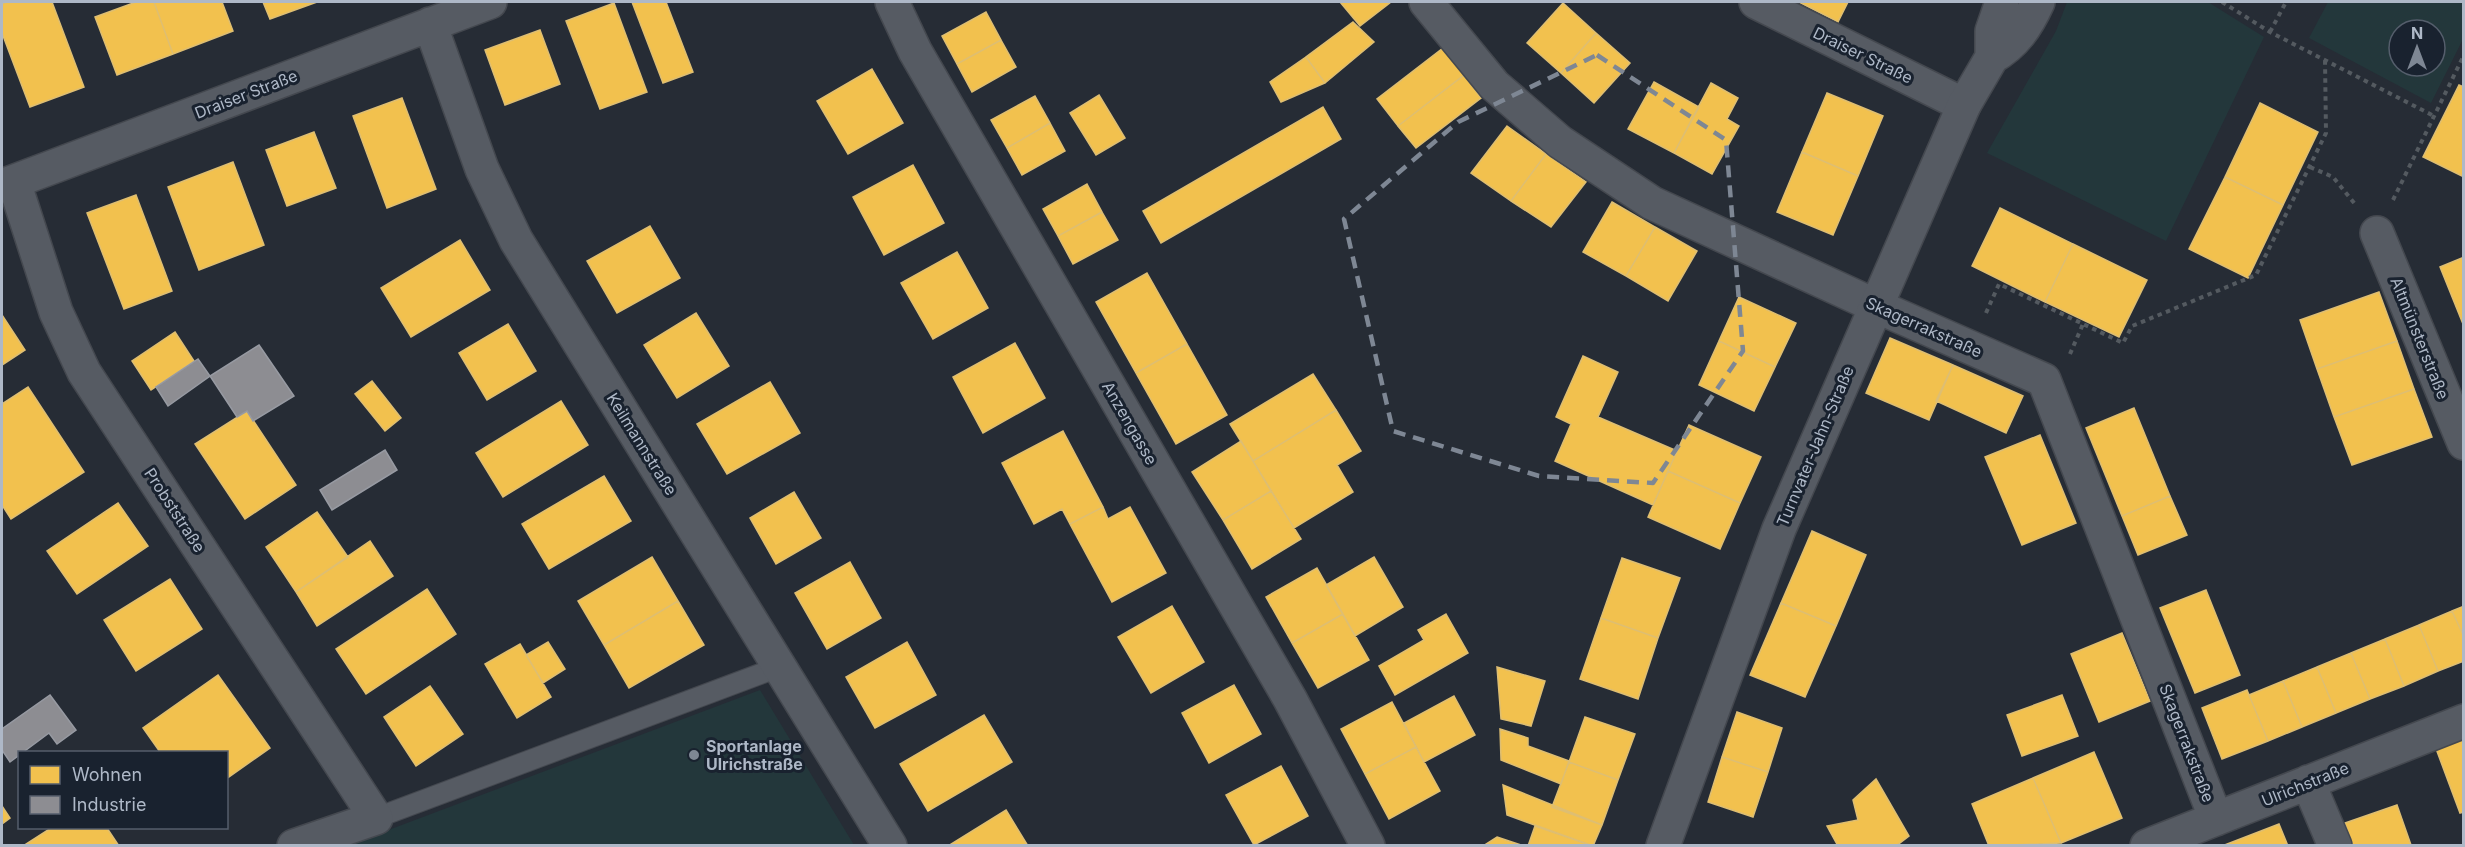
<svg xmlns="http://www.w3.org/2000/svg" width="2465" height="847" font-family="Inter,sans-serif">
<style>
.green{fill:#23373b;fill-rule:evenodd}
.homes{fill:#f2c14e;stroke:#debe72;stroke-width:1.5}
.industry{fill:#8d8d92;stroke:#979aa2;stroke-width:1.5}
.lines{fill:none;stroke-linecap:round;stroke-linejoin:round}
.service-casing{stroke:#44484f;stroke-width:22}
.minor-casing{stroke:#44484f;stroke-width:36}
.tertiary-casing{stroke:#44484f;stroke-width:36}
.path{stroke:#545a60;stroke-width:4;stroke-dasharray:4.5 4.5;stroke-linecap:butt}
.service{stroke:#565b63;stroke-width:20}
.minor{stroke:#565b63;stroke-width:33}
.tertiary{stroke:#565b63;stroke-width:33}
.marked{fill:none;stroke:#7e8794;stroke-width:4.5;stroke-dasharray:12 8;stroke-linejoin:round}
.poi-dot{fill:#7e8794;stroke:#19222f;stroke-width:2}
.labels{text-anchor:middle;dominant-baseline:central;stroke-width:6;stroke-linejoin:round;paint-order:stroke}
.street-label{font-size:16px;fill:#aeb8c7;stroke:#19222f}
.poi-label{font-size:16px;font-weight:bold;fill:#aeb8c7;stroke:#19222f;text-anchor:start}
</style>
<rect width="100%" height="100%" fill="#262c35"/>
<path class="green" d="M2067,2h141l56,35 -98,204 -179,-88 69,-122z
M2328,2h135v37l-32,64 -122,-65zM2399,30h36v36h-36z
M760,690l94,155 -508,1z"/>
<path class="homes" d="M7,2h45l32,85 -54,20 -28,-74v-29z
M136,2h18l19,52 -56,21 -22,-58z
M154,2h68l11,29 -60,23z
M263,2h54l-47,17z
M632,2h34l27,70 -30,11z
M1340,2h51l-31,24z
M1799,2h49l-10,20z
M614,3l33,89 -47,17 -34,-88z
M1563,3l33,30 -35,40 -34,-30z
M986,12l15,28 -44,24 -15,-28z
M1353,22l21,20 -49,41 -19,-26z
M540,30l20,54 -55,21 -20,-55z
M1596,33l34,30 -36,40 -33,-30z
M1001,40l15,27 -44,25 -15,-28z
M1443,48l21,27 -66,51 -21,-27z
M1306,57l19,26 -44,19 -11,-20z
M872,69l31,54 -55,31 -31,-53z
M1464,75l17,23 -65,50 -18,-22z
M1654,82l45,25 -25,46 -46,-24z
M1711,83l27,15 -11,21 12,7 -27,48 -38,-21z
M2459,85l5,2v90l-41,-20z
M1827,93l56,23 -25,60 -56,-24z
M1099,95l26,43 -29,17 -26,-42z
M1035,96l15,27 -43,25 -16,-28z
M402,98l34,91 -49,19 -34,-92z
M2260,103l58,29 -35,73 -58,-28z
M1323,107l18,32 -180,104 -18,-32z
M1050,123l15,28 -43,24 -15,-27z
M1507,126l39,28 -35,47 -40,-28z
M314,132l22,56 -49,18 -21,-56z
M1802,152l56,24 -25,59 -56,-23z
M1546,154l40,28 -35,45 -40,-26z
M233,162l31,83 -65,25 -31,-83z
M913,165l31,58 -60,32 -31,-58z
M2225,177l58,28 -35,73 -59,-29z
M1087,184l15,28 -44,24 -15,-27z
M136,195l36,96 -48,18 -37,-96z
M1612,202l43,25 -29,49 -43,-24z
M2000,208l73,36 -28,58 -73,-36z
M1102,212l16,28 -45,24 -15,-28z
M650,226l30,52 -63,35 -30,-52z
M1655,227l42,24 -29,50 -42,-25z
M460,240l30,50 -79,47 -30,-49z
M2073,244l74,36 -28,57 -74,-35z
M957,252l31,56 -55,31 -32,-56z
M2464,257v67h-1l-23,-57z
M1147,273l40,71 -51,29 -40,-71z
M2379,292l18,49 -80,28 -17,-49z
M1739,297l57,26 -21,44 -56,-26z
M696,313l33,53 -52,32 -33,-53z
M2,315l23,35 -23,15z
M508,324l28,47 -49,29 -28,-47z
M175,332l19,29 -43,29 -19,-29z
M1890,338l63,27 -24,55 -63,-27z
M1719,341l56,26 -21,44 -55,-26z
M2397,341l17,48 -80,28 -17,-48z
M1015,343l30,55 -62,35 -30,-56z
M1187,344l40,71 -51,29 -40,-71z
M1583,356l35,16 -20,45 79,34 -24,54 -98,-44 16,-37 -15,-7z
M1953,365l70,31 -17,37 -70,-32z
M1313,374l23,36 -83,51 -23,-37z
M372,381l29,37 -16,13 -30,-37z
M770,382l30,51 -73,41 -30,-50z
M28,387l56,85 -73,47 -9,-14v-101z
M2414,389l18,48 -80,28 -18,-48z
M561,401l27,44 -85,52 -27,-44z
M2134,408l36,88 -48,20 -36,-88z
M1336,410l25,41 -24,14 16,27 -59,36 -41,-67z
M247,411l49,74 -51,34 -50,-75z
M1689,425l72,32 -21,46 -72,-32z
M1063,431l40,76 -33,17 -8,-15 -28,15 -32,-61z
M2040,435l36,88 -54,22 -37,-88z
M1241,441l30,50 -48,29 -31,-48z
M1668,471l72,32 -20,46 -72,-32z
M604,476l27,45 -82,48 -27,-45z
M1271,491l30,48 -49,30 -29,-49z
M794,492l27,46 -45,26 -26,-46z
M2170,496l17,39 -49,20 -16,-39z
M118,503l30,43 -71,48 -30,-43z
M1103,507l5,12 22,-12 36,66 -54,29 -42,-78z
M317,512l31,45 -52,35 -30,-45z
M1812,531l54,24 -30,71 -55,-23z
M370,541l23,35 -76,50 -21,-34z
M652,557l26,44 -74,44 -26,-44z
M1374,557l29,50 -48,29 -29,-51z
M1622,558l58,20 -22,60 -57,-20z
M850,562l31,56 -54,31 -32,-56z
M1317,568l26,46 -51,29 -26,-46z
M170,579l32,50 -66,42 -32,-51z
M427,589l29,45 -90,60 -30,-45z
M2206,590l34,85 -45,18 -35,-85z
M678,601l26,44 -75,43 -25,-43z
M1781,603l55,23 -31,71 -55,-22z
M1172,606l32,56 -53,31 -33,-56z
M2464,606v31l-12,-26z
M2452,611l12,26v24l-26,10 -19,-46z
M1343,614l26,46 -51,28 -26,-45z
M1446,614l22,39 -73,42 -16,-29 45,-26 -6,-10z
M1601,618l57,20 -20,61 -58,-20z
M2419,625l19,46 -34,15 -19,-47z
M2122,633l28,68 -51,21 -28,-68z
M2385,639l19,47 -34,13 -19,-46z
M548,642l17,27 -22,14 -17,-28z
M907,642l29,53 -61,33 -29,-51z
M520,644l31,53 -34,21 -32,-54z
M2351,653l19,46 -34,14 -19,-46z
M1497,667l48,14 -14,45 -30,-7z
M2317,667l19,46 -34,14 -19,-46z
M218,675l52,73 -44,31v-27h-66l-17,-24z
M2283,681l19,46 -34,14 -19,-46z
M1234,685l27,49 -52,29 -27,-50z
M430,686l33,48 -47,32 -32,-49z
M2247,690l21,51 -46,18 -20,-51z
M2062,695l16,41 -56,20 -15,-41z
M1454,696l21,39 -51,27 -20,-39z
M1392,702l24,45 -51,27 -24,-45z
M1737,712l45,16 -14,44 -46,-15z
M984,715l28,47 -84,49 -28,-47z
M1585,717l50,17 -17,46 -49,-18z
M1500,729l28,9v8l41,15 -8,23 -60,-24z
M2464,735v77l-4,1 -25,-67z
M1416,747l24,44 -51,28 -24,-45z
M2094,752l28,66 -61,25 -28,-65z
M1722,757l46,15 -15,45 -45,-15z
M1569,762l49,18 -16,45 -50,-18z
M1281,766l27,50 -54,29 -28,-50z
M2033,778l28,65 -72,3 -17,-42z
M1876,779l33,57 -13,10h-58l-11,-20 31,-6 -5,-20z
M1503,785l99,40 -9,21 -86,-31z
M2397,805l14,40 -58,1 -8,-23z
M2,806l8,12 -8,6z
M1006,810l22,36h-80z
M2279,824l9,22h-66z
M1535,826l58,20h-65z
M51,828h56l12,18h-96z
M1497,837l27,9h-41z"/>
<path class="industry" d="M259,345l35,51 -41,25 -6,-10 -10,6 -27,-41z
M198,359l12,17 -42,30 -12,-19z
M385,450l12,20 -65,40 -12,-20z
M50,695l26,35 -19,14 -8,-11 -39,29 -8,-12v-21z"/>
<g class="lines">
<defs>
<path id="service" d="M376,818l403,-151"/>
<path id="minor" d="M892,2l23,49 375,648 78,147
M1426,2l68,83 66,57 92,61 224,103 168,74 172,439
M1756,2l208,103
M430,24l52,145 34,71 374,606
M14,182l42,130 28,60 292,446 -82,28
M2,186l488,-184
M2377,233l87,210
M2308,782l27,64
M2147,846l317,-125"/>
<path id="tertiary" d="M1992,57c23,-13 35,-31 46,-55
M1663,846l116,-317 185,-424 28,-48v-26l10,-29"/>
</defs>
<use href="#service" class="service-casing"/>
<use href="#minor" class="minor-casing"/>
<use href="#tertiary" class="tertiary-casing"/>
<path class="path" d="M2222,2l48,30 164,84
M2270,32l16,-30
M2310,167l23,10 22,27
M2393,200l71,-145
M1986,313l13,-29 124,59 9,-17 124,-51 70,-142 -1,-73
M2070,354l13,-30"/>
<use href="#service" class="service"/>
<use href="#minor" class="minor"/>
<use href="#tertiary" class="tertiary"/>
</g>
<path class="marked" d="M1597,55l129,85 17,211 -90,132 -114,-7 -146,-45 -49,-212 114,-97z"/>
<circle class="poi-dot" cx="694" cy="755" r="6"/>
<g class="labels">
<g class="street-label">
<text transform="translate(1863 55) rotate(26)">Draiser Straße</text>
<text transform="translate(246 94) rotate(-21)">Draiser Straße</text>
<text transform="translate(1924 327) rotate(24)">Skagerrakstraße</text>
<text transform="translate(2420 338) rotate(68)">Altmünsterstraße</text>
<text transform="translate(1130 423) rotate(60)">Anzengasse</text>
<text transform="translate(642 444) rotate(58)">Keilmannstraße</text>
<text transform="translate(1815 446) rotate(-67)">Turnvater-Jahn-Straße</text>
<text transform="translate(175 510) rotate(57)">Probststraße</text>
<text transform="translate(2187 743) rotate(69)">Skagerrakstraße</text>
<text transform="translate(2305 784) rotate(-22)">Ulrichstraße</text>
</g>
<g class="poi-label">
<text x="706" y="746">Sportanlage<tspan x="706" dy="18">Ulrichstraße</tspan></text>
</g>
</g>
<rect width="2465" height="847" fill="none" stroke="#aeb8c7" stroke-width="6"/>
<rect x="18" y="751" width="210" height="78" fill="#19222f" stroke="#555e6c" stroke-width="1.5"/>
<rect x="30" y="766" width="30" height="18" fill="#f2c14e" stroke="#555e6c" stroke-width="1.5"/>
<text x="72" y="781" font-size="18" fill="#aeb8c7">Wohnen</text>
<rect x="30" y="796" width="30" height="18" fill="#8d8d92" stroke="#555e6c" stroke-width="1.5"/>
<text x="72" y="811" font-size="18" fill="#aeb8c7">Industrie</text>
<g transform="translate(2417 48)"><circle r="28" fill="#19222f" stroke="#555e6c" stroke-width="1.5"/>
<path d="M0-4.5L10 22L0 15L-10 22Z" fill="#7e8794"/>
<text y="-9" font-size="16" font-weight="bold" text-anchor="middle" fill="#aeb8c7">N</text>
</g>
</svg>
